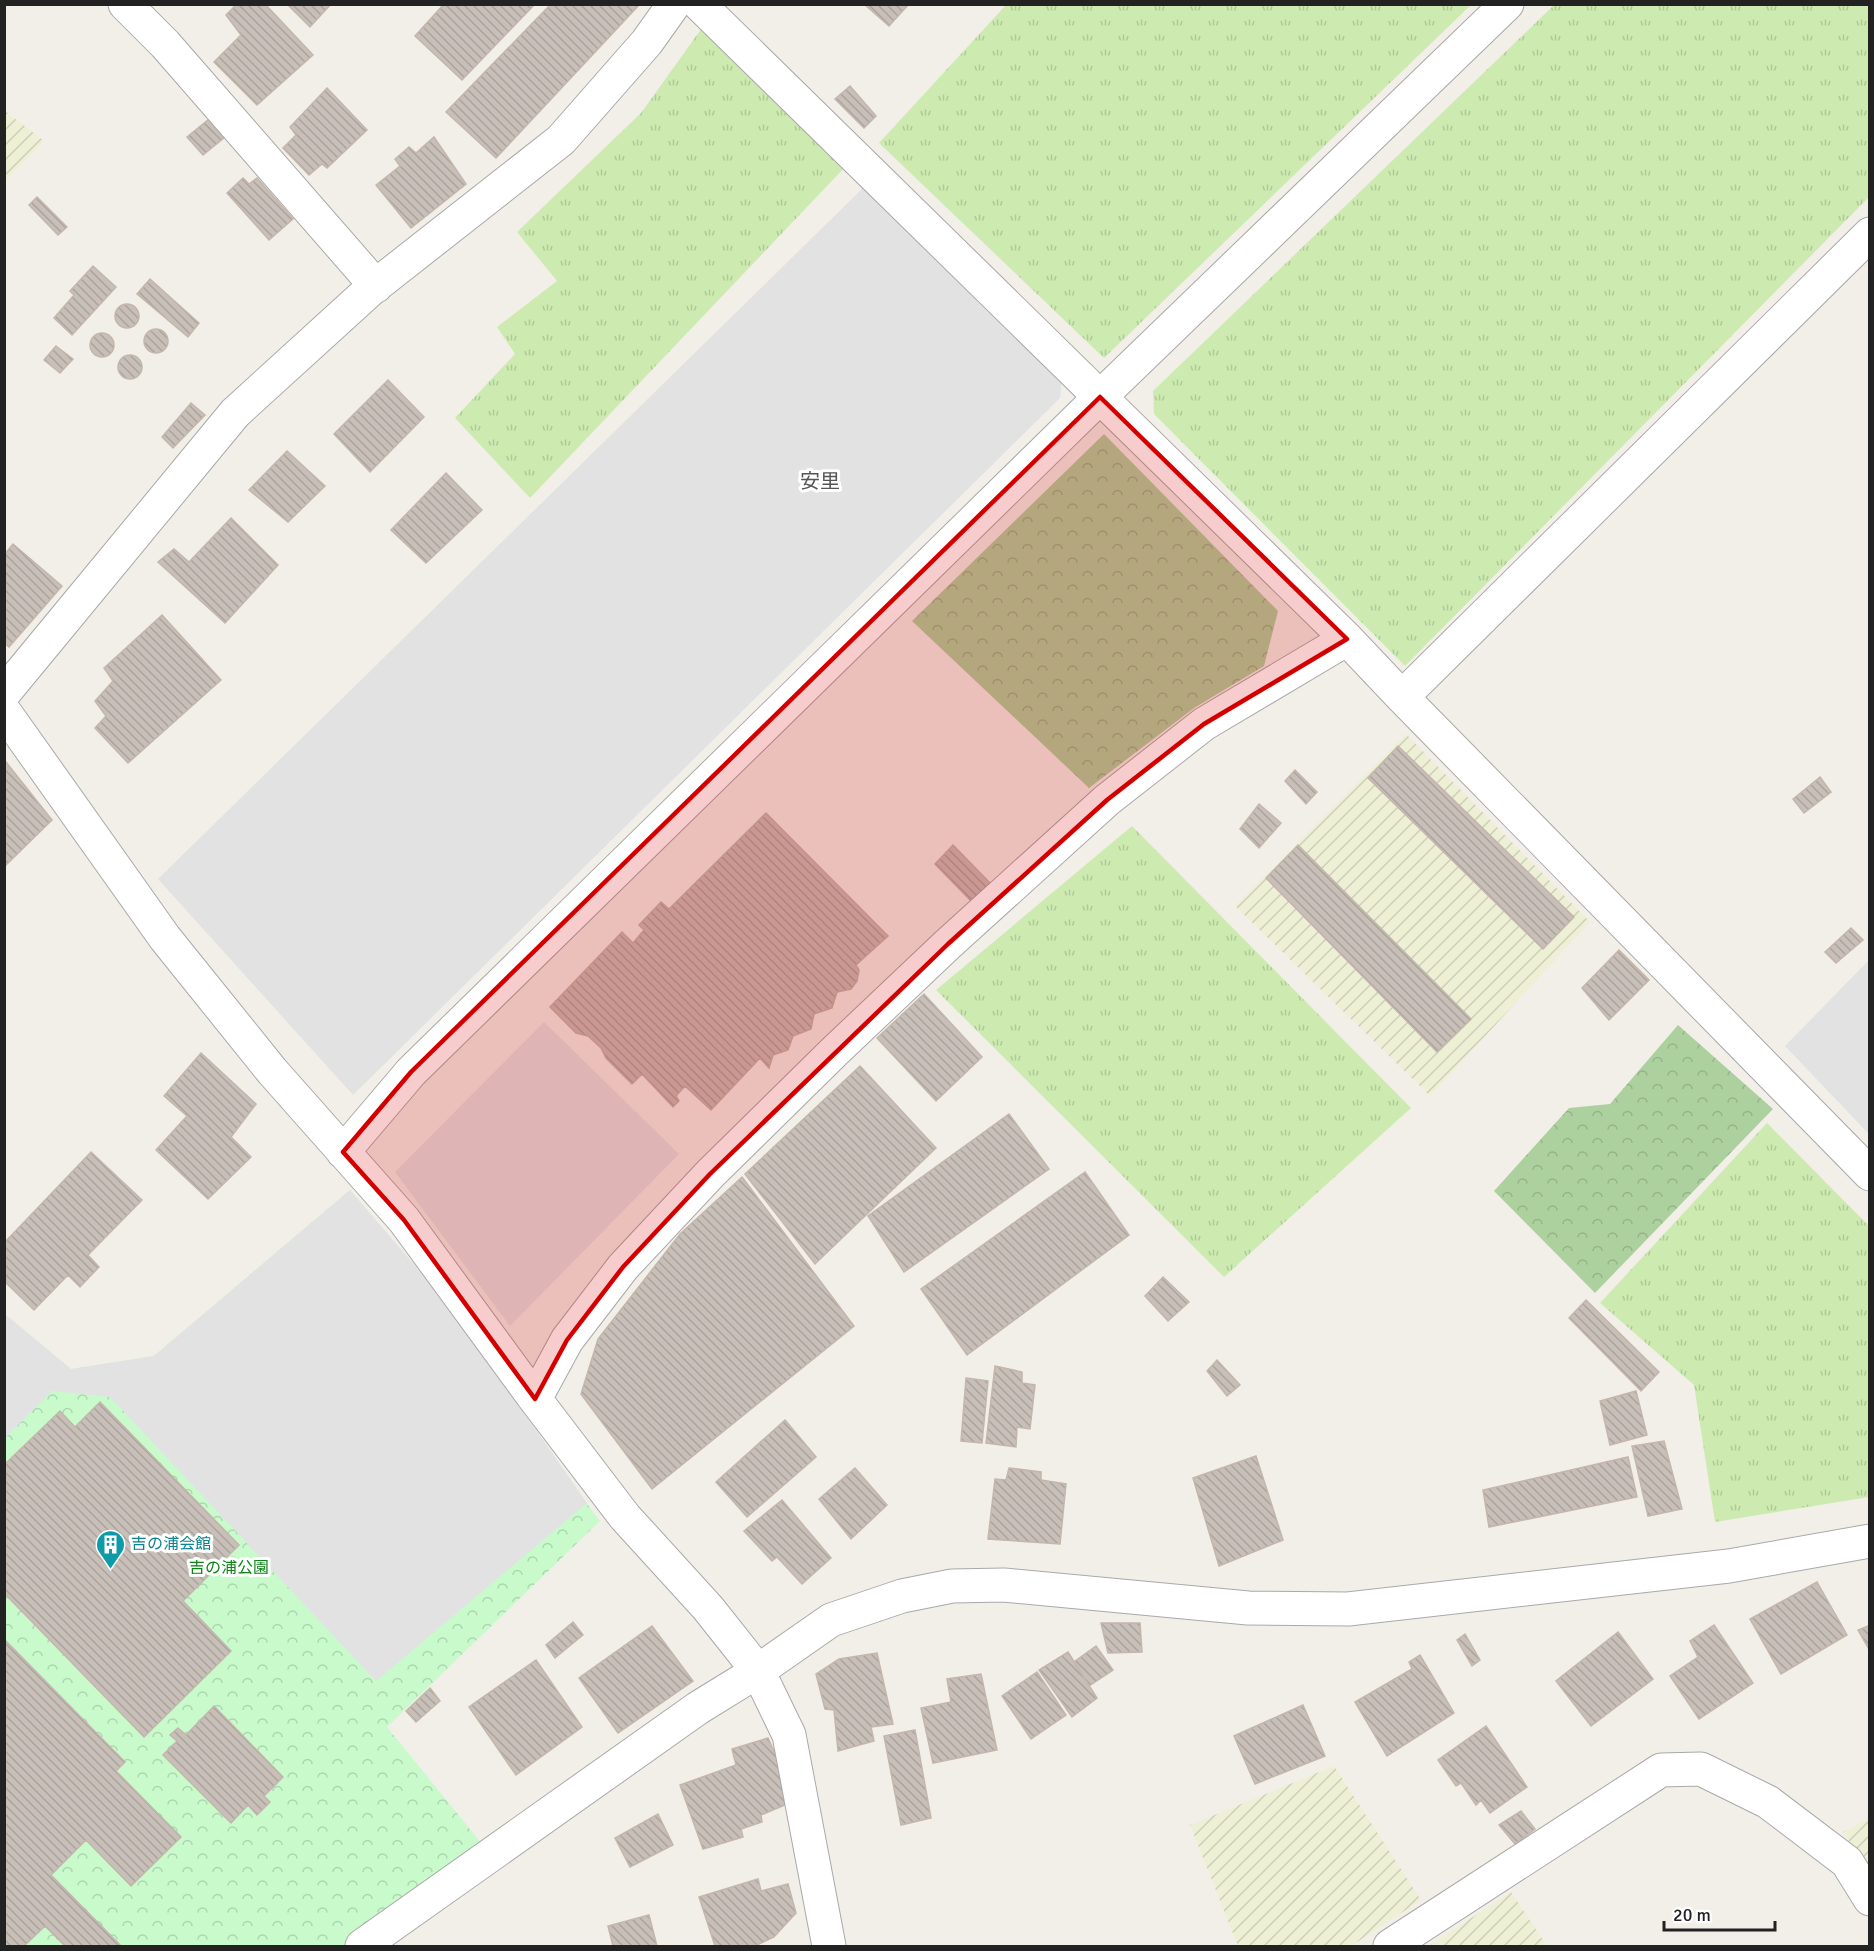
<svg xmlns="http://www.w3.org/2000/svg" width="1874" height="1951" font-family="Signika,'Noto Sans JP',sans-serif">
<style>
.farmland{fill:url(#farmland-furrows)}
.grass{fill:url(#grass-tufts)}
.forest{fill:url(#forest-crowns)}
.park{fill:url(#park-crowns)}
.parking{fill:#e2e2e2}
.building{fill:url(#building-back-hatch);stroke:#c4b6ab;stroke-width:1.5}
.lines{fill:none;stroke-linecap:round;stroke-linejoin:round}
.minor-casing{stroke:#a9a9a9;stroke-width:35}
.minor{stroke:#fff;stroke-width:33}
.marked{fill:#d40000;fill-opacity:0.2;stroke:#d40000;stroke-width:4.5;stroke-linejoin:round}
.labels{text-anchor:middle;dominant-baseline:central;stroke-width:6;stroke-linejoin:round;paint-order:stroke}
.culture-label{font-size:16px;fill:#0d838f;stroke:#fff;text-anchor:start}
.park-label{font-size:16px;fill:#0c8416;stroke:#fff}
.quarter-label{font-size:20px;fill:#555;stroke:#fff}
</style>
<defs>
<pattern id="farmland-furrows" width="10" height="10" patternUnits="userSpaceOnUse" patternTransform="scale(1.5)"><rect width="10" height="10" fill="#eef0d5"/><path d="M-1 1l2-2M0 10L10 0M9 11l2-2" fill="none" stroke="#ccceb7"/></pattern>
<pattern id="grass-tufts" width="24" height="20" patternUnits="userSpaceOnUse" patternTransform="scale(1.5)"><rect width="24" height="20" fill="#cdebb0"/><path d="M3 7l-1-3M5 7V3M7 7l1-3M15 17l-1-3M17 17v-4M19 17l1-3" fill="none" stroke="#b0c997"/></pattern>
<pattern id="forest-crowns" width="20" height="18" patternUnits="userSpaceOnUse" patternTransform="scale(1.5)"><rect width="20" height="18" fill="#add19e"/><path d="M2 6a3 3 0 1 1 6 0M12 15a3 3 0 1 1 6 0" fill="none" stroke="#95b388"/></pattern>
<pattern id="park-crowns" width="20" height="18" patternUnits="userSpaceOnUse" patternTransform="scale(1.5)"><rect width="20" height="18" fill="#c8facc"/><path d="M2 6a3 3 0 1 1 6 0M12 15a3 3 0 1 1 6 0" fill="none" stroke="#acd6af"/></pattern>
<pattern id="building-back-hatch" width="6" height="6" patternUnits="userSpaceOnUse" patternTransform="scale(1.5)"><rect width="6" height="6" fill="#c7bfb8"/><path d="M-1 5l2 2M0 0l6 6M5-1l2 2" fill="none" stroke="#aba49e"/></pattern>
</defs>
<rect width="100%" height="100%" fill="#f2efe9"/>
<path class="farmland" d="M4,110l40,31 -39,40h-1z
M1406,734l184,188 -160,174 -195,-190z
M1334,1766l87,134 -70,46h-113l-48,-121z
M1869,1818v54l-26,-40z
M1511,1892l36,54h-118z"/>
<path class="grass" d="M1006,5v-1l465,1 -367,353 -225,-215z
M1554,5h315v192l-464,469 -251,-252 -1,-23z
M704,25l143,140 -317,333 -75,-80 60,-64 -18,-27 60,-46 -40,-49 124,-119z
M1132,826l279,282 -187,169 -288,-287z
M1767,1123l102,103v271l-154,25 -21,-137 -94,-82z"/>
<path class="forest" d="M1104,434l174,177 -14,55 -70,42 -105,80 -177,-167z
M1678,1025l95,84 -178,184 -101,-102 75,-83 41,-4z"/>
<path class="park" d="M350,1190l250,331 -213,206 104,128 -112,91h-374l-1,-632 67,55 83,-13z"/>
<path class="parking" d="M864,187l198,190 -2,21 -707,697 -195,-216z
M1869,960l1,173h-2l-83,-87z
M544,1022l135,132 -169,172 -115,-154z
M350,1190l99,115 138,198 -211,178 -266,-284 -58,-6 -47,47v-124l66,55 83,-13z"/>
<path class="building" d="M237,4h28l48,51 -56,50 -43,-43 27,-27 -15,-20z
M287,4h44l-21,23z
M444,4h91l-73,76 -47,-44z
M551,4h89l-144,154 -50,-46z
M864,4h45l-20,22z
M850,86l26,30 -12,12 -29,-29z
M327,88l40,42 -40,38 -5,-4 -13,11 -26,-27 13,-13 -6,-8z
M209,119l15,19 -21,17 -16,-18z
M434,137l32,47 -55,44 -35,-43 24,-19 -5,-7 14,-12 7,6z
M243,178l6,6 8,-6 36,41 -24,21 -42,-47z
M37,197l30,30 -9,8 -29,-30z
M93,266l23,21 -44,48 -18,-17 20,-23 -4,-4z
M150,279l49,44 -11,14 -51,-43z
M115 316a12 12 0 1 1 24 0a12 12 0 1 1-24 0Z
M144 341a12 12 0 1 1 24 0a12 12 0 1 1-24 0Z
M90 345a12 12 0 1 1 24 0a12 12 0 1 1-24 0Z
M56,346l17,13 -13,14 -16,-13z
M118 367a12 12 0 1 1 24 0a12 12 0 1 1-24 0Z
M388,380l36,37 -54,55 -36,-38z
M191,403l14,12 -32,33 -11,-11z
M287,451l38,35 -37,36 -39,-32z
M446,473l36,37 -56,53 -35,-33z
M231,518l47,47 -53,58 -67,-61 16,-13 15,13z
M13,544l49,42 -53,61 -5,-4v-88z
M162,615l59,65 -93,83 -33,-35 11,-12 -11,-15 18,-20 -9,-13z
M1398,746l176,171 -31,32 -175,-171z
M6,762l46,58 -48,47v-103z
M1295,770l22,22 -11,12 -21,-23z
M1820,777l11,15 -27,21 -11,-14z
M1259,804l22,19 -22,25 -19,-19z
M766,813l122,123 -32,29 3,5 -2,11 -6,8 -14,3 -5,16 -18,6 -3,15 -18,7 -5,14 -15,5 -4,13 -9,-10 -49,52 -26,-24 -9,10 3,5 -6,6 -31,-33 -10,10 -26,-26 -5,-10 -13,-12 -12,-3 -26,-26 72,-75 11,11 11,-13 -5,-5 22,-23 8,7z
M953,845l37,38 -19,18 -36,-37z
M1298,845l173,174 -34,33 -171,-174z
M1851,928l12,12 -27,23 -11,-11z
M1619,950l30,30 -40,40 -27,-32z
M924,994l58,63 -46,44 -59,-63z
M201,1053l55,51 -25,33 20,20 -43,42 -52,-49 31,-34 -23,-20z
M860,1066l76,82 -121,116 -70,-90z
M1009,1114l40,55 -145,103 -36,-56z
M91,1152l51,48 -54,55 11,12 -19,20 -12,-12 -34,35 -30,-29v-38z
M1085,1172l44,63 -162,120 -46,-66z
M742,1177l112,149 -202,163 -71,-95 17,-55 82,-105z
M1163,1277l26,25 -21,19 -23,-25z
M1586,1300l73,72 -18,19 -72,-73z
M1217,1360l23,25 -13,11 -20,-25z
M995,1366l27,6v11l13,2 -5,44 -13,-2 -1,20 -30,-4z
M966,1378l22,3 -6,62 -21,-2z
M1636,1391l11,44 -37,10 -10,-44z
M100,1402l139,143 -56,56 48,50 -87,86 -140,-144v-115l3,-2 -3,-3v-8l56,-54 15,16z
M785,1420l31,37 -69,60 -31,-35z
M1664,1441l18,68 -34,7 -16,-70z
M1256,1456l27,84 -64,26 -26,-88z
M1628,1457l9,40 -148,30 -6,-37z
M855,1468l32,37 -36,34 -32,-40z
M1009,1468l32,4v8l25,4 -6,60 -72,-5 7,-60 11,1z
M782,1500l49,58 -29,26 -25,-27 -5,4 -28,-30z
M1817,1582l30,53 -66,39 -31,-55z
M573,1622l10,13 -28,23 -9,-13z
M1101,1623h39l2,29 -34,1z
M1714,1625l39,58 -54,36 -29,-43 28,-19 -8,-16z
M1870,1625v26l-12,-21z
M652,1626l41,55 -75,52 -39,-55z
M1618,1632l35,47 -62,47 -35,-45z
M1465,1634l15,26 -8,6 -15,-26z
M4,1639l121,123 -9,9 65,66 -50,49 -45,-46 -35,35 70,71h-56l-20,-20 -21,20h-17l-3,-2z
M1096,1646l17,24 -24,16 -15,-24z
M1068,1652l29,46 -25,19 -33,-47z
M877,1653l16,71 -22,3 3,14 -36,10 -4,-41 -9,-1 -9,-35 23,-15z
M1420,1655l34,58 -67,43 -32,-54 57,-33 -3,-7z
M536,1660l46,67 -66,48 -47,-68z
M1037,1672l29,43 -35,24 -29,-43z
M981,1674l16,76 -64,13 -12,-55 30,-6 -4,-23z
M430,1688l10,13 -24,21 -10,-11z
M1303,1705l22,51 -70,28 -21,-48z
M214,1706l69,71 -19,19 6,6 -13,13 -9,-10 -17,18 -68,-68 14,-14 -7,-6 8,-7 8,7z
M1486,1726l41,61 -37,26 -9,-13 -5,5 -15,-22 -5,3 -18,-26z
M915,1730l16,88 -30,7 -17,-89z
M768,1738l20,44 -6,3 5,19 -26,11 1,7 -21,7 2,8 -40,12 -23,-64 56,-20 -4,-16z
M1521,1811l14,18 -20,15 -16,-19z
M658,1814l15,31 -43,22 -15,-29z
M758,1879l3,12 27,-7 8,29 -22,24 -19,9h-40l-16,-49z
M649,1915l8,31h-44l-5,-20z"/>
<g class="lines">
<defs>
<path id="minor" d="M125,4l40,40 211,242
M699,4l648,635 55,58 468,477
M4,693l231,-280 135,-123 191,-150 86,-98 27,-38
M1402,697l468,-463
M4,711l161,227 107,133 132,149 131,179 90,118 83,91 50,63 31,64 40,211
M343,1152l68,-80 689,-675 407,-393
M535,1399l32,-59 56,-73 87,-93 125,-123 113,-107 159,-144 97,-76 143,-85
M362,1946l336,-238 60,-37 73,-51 71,-24 50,-10 52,-1 244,23 100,1 381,-43 141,-25
M1390,1946l271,-176 40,-1 67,33 79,60 23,37"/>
</defs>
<use href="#minor" class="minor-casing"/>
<use href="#minor" class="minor"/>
</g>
<path class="marked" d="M1100,397l247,242 -143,85 -97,76 -159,144 -238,230 -87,93 -56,73 -32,59 -131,-179 -61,-68 68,-80z"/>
<defs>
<symbol id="building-pin" viewBox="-11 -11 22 30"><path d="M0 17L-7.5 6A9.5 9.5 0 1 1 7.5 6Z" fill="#0f9aa8" stroke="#fff"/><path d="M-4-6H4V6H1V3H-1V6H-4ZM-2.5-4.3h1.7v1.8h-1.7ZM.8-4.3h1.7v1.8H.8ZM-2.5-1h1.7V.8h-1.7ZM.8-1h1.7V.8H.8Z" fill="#fff"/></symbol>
</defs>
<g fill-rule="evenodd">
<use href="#building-pin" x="94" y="1528" width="33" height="45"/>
</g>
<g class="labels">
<g class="culture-label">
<text x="131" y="1544">吉の浦会館</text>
</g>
<g class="park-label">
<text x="229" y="1568">吉の浦公園</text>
</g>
<g class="quarter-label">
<text x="820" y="481">安里</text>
</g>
</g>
<rect width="1874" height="1951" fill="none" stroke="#222222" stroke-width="12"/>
<path d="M1664 1921v9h111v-9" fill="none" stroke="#222222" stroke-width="3"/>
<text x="1673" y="1921" font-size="18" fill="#222222" stroke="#ffffff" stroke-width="4.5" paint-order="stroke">20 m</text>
</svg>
